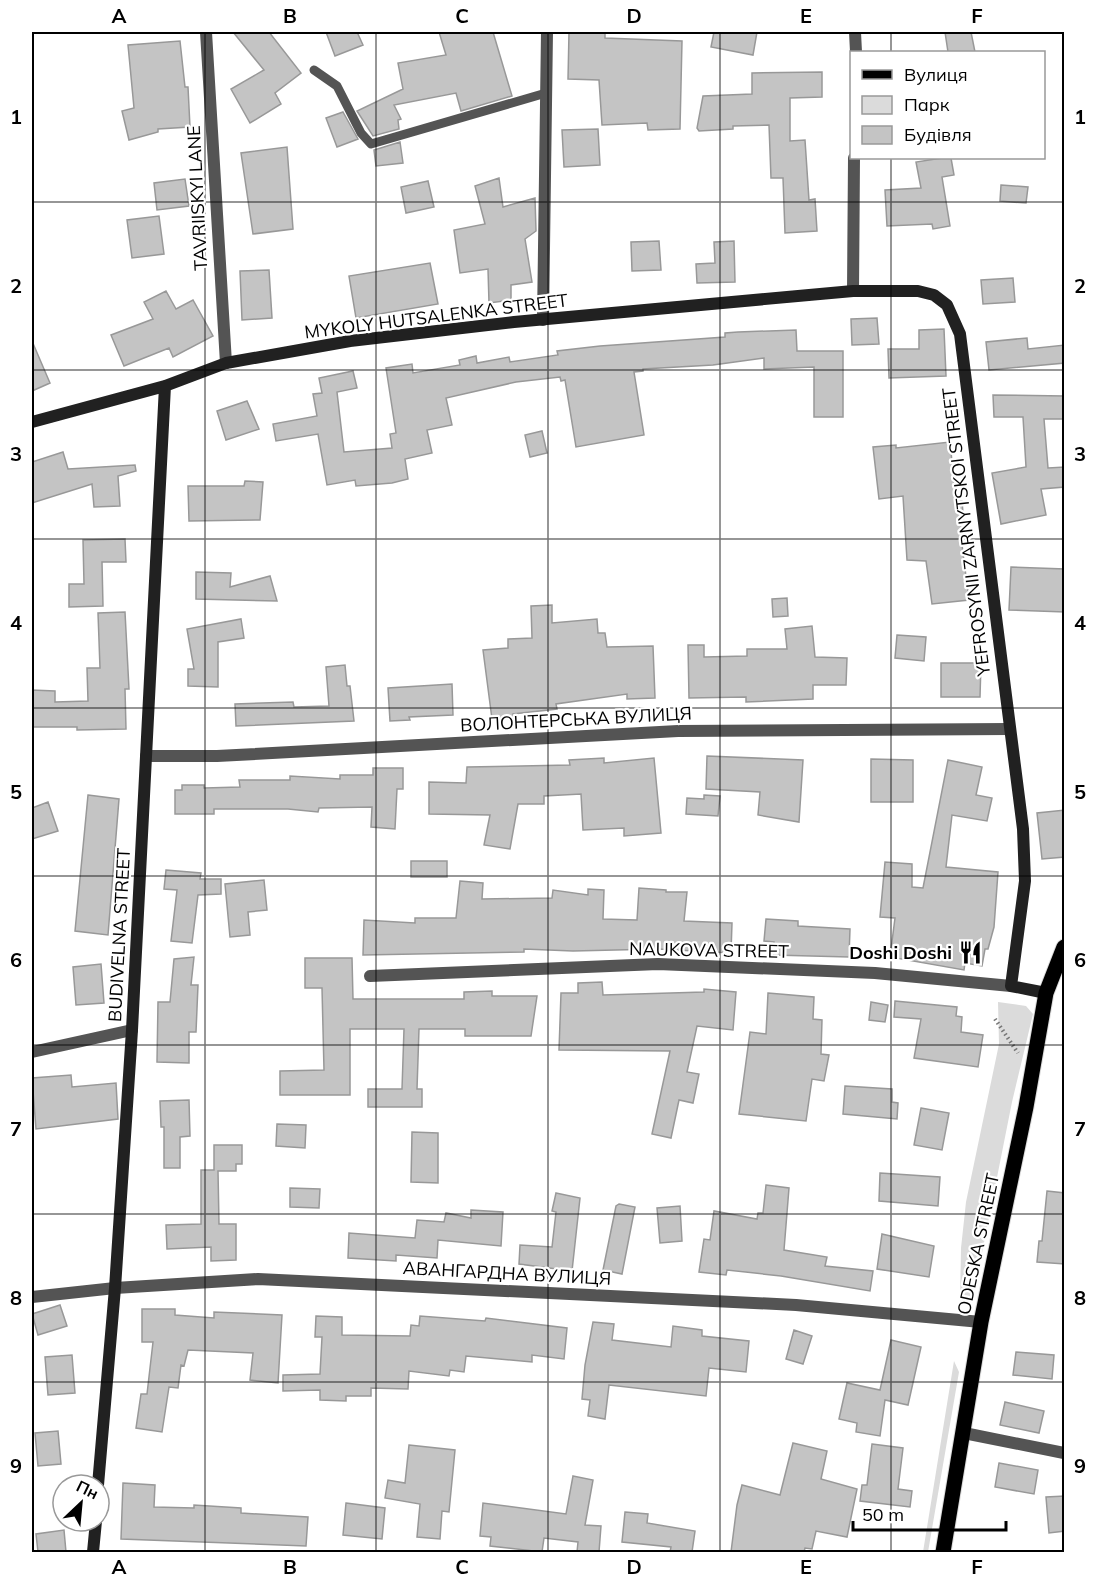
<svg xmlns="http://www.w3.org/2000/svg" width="1096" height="1584" font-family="Mulish,sans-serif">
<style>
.green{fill:#dbdbdb}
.building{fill:#c4c4c4;stroke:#989898;stroke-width:1.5}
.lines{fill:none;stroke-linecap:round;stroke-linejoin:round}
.primary-casing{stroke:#dbdbdb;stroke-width:17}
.path{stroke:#767676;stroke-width:4;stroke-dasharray:1.5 3;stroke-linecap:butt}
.lane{stroke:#545454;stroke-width:9}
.street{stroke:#545454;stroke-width:12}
.secondary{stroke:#212121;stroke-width:12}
.primary{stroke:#000;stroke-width:15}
.grid{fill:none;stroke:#000;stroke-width:1.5;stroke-opacity:0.55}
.labels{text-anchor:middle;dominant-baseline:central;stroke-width:4.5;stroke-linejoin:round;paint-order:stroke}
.street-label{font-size:18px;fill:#000;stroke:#fff}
.poi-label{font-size:18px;font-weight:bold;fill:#000;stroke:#fff;text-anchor:end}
.neatline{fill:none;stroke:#000;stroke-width:2}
.grid-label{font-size:20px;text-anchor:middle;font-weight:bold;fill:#000}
</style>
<rect width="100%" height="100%" fill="#fff"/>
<path class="green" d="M998,1002l28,4 7,8 -21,88 -39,196 -13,5 1,-55 5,-46 33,-158z
M954,1361l5,11 -31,180h-5z"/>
<path class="building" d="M233,32h36l32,41 -26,20 6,11 -31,19 -19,-34 33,-19z
M326,32h31l6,13 -28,11z
M439,32h54l19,64 -51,15 -5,-18 -62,12 7,14 -3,1 1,9 -26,7 -16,-25 46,-22 -5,-26 48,-8z
M569,32h36v6l77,3 -2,88 -32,1 -1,-7 -45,2 -3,-45 -31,-1z
M714,32h43l-4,23 -42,-8z
M945,32h26l4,20h-27z
M180,41l5,46h3l2,40 -32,2v3l-29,8 -7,-29 12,-3 -6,-63z
M822,72v25l-32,1v43l15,-1 4,60 6,-1 2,32 -32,2 -2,-55h-12l-2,-53 -36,1v3l-34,2 -2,-3 6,-32 49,-2v-21z
M343,112l15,27 -21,8 -11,-29z
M598,129l2,36 -36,2 -2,-37z
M400,142l3,21 -27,3 -2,-16z
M287,147l6,82 -40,5 -12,-81z
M942,158h9l3,17 -12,2 8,49 -17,3 -1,-5 -45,2 -2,-36 36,-2 -5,-26z
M499,178l4,29 32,-9 1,33 -11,8 7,43 -21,3v15l-22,3 -1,-34 -28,4 -6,-43 31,-6 -10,-38z
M185,179l4,27 -32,4 -3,-27z
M428,181l6,26 -28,6 -5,-26z
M1001,185l27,2 -2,16 -26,-2z
M159,216l5,38 -32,4 -5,-38z
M659,241l2,29 -29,1 -1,-29z
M734,241l1,41 -38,1 -1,-19 19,-1 -1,-21z
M430,263l8,41 -82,14 -7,-42z
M269,270l3,48 -30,2 -2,-49z
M1013,278l2,24 -32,2 -2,-24z
M166,291l10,18 17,-9 20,36 -40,21 -4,-9 -45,18 -13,-31 42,-16 -9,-17z
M877,318l2,26 -27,1 -1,-26z
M944,329l2,47 -57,2 -1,-29h31v-19z
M796,330l1,21h46v66h-29v-50l-50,2v-11l-51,7 -70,4v2l-9,1 10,63 -68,12 -11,-67 -4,1 -1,-4 -44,5 -70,16 6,27 -25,5 5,23 -27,6 3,20 -16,4 -36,3 -1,-6 -28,5 -9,-51 -42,7 -3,-17 44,-8 -4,-22 9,-1 -3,-15 34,-7 4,17 -20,4 7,60 48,-4 -2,-14 6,-1 -10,-65 26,-4 1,9 47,-8 -1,-5 17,-4 1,7 32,-6 1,5 48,-7 -1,-4 43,-5 125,-9v-4l13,-1z
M1027,338l1,11 37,-4v18l-76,7 -3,-28z
M32,341l18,42 -18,8z
M993,395l72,1 -1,23h-20l4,49 17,-1v20l-24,2 5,26 -45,9 -9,-51 34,-6 -3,-50h-29z
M247,401l12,28 -33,11 -9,-29z
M542,431l5,22 -17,4 -5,-22z
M950,442l6,60 6,-1 3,36h-4l8,63 -37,4 -6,-43 -19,-1 -4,-64 -24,3 -6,-52 23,-2v3z
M63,452l5,17 67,-4 1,6 -18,5 2,30 -26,1 -2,-23 -60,19v-41z
M245,481l18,1 -3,38 -71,1 -1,-35h56z
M125,539l1,23h-24l1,44 -34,1v-23h15l-1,-44z
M1011,567l54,2v43l-56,-2z
M196,572l35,1 -1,14 40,-11 7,25 -81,-2z
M787,598l1,18 -15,1 -1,-18z
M552,605v18l45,-4 1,14h7l2,14 46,-1 2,52 -28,1v-5l-71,10 1,5 -44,5v3l-21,2 -9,-69 25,-2v-9l24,-1 -1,-32z
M125,612l4,77h-4l1,40 -49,1v-3h-45v-37l23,1v11l33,-1 -1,-33h13l-2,-55z
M241,619l3,19 -26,4v45l-30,-1v-17h6l-7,-40z
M812,626l3,31 32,1 -1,27h-33v14l-67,3v-5l-57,1 -1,-53h16v12l43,-1v-7h40l-2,-20z
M897,635l29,2 -2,24 -29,-3z
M941,663h40l-1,34h-39z
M345,665l2,21h3l4,35 -118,5 -1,-22 58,-2 1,5 35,-1 -3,-39z
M452,684l1,31 -44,2 1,3 -20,1 -2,-33z
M707,756l96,4 -4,62 -41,-7 2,-23 -54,-3z
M604,758v5l50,-5 7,75 -37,3v-8l-41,2 -2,-36 -37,2v8h-26l-8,45 -26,-4 6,-30 -61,-1v-32l37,1 1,-16 103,-2 -1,-5z
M871,759l42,1v42h-42z
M948,760l34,7 -6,28 16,3 -5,23 -35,-6 -6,52 52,5 -4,55 -6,22h-3l-3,17 -17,-3 -1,7 -74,-13 5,-39 -15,-1 5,-55 27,2v23l11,1z
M373,768h30v21h-6l-2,40 -24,-2 1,-20 -53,1 -1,4 -30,-3h-74v5h-39v-24h7v-5h22v3l36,-1 -1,-7h51v-4l50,3v-4h33z
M88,795l31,4 -11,136 -33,-4z
M704,795l16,1 -2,20 -32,-2 1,-16 17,1z
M48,802l10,29 -26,8v-31z
M1065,810v47l-23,2 -5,-46z
M411,861h36v16h-36z
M166,870l35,3 -1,6h21v15l-23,1 -6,48 -21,-2 6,-51 -13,-1z
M264,880l3,30 -19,2 2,23 -20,2 -5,-53z
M460,881l23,2 -1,16 70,-1 1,-8 35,5v-6l16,1 -1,29 34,1 2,-32 27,2v2h21l-3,29 48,2 -1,30 -73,-4 -85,2 -49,-2v3l-161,3 1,-35 51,3v-5h41z
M766,919l32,2v5l52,3 -1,28 -76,-2 1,-13 -10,-1z
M194,957l-3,28h7l-2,47h-7v31l-32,-1 1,-60h12l4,-43z
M305,958h47l1,41h111v-7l28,-1v5h45l-6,40h-66v-7h-46l-2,60h5v18h-54v-18h34l2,-60h-54v66h-70v-24l44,-1 -2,-82h-17z
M101,964l3,39 -28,2 -3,-38z
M602,982l1,13 101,-3v-3l32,3 -3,38 -36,-4 -10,46 12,2 -6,29 -14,-3 -8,38 -19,-4 18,-83 -111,-1 2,-57h17v-10z
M768,993l46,4 -1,22 9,1 -1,34 8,1 -5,26 -12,-2 -6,42 -67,-7 11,-82 16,2z
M895,1001l62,6 -1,9 6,1 -1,15 22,3 -5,32 -64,-9 7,-39 -27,-2z
M871,1002l17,3 -3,17 -16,-2z
M71,1075l1,12 44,-4 2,36 -82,10 -4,-51z
M845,1086l47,3v13l6,1 -1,16 -54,-5z
M189,1100l1,36 -10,1v31h-16v-41h-3l-1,-26z
M921,1108l28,5 -7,37 -28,-5z
M277,1124l29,1 -1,23 -29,-2z
M412,1132l26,1v50l-27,-1z
M214,1145h28v19h-6v7h-18l1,53h17v36l-25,1v-14l-44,2 -1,-24 35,-1v-54h13z
M880,1173l60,4 -2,29 -59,-5z
M766,1185l23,3 -5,62 43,7 -2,9 48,5 -3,20 -89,-15 -54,-6 -1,5 -27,-3 5,-33 6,1 4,-29 43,8 1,-6h5z
M290,1188l30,1 -1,19 -29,-1z
M1047,1191l18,2v71l-28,-2 2,-21h3z
M556,1193l24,5 -8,73 -53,-7 1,-19 32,2 4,-35 -4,-1z
M619,1204l16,3 -13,67 -19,-4 13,-64z
M680,1206l2,35 -22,2 -3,-35z
M471,1210l32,2 -2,34 -63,-6 -1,18 -41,-3v6l-48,-3 1,-25 66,5 2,-18 27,2 2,-9 25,5z
M882,1234l52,12 -5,31 -52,-8z
M60,1305l7,21 -29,9 -6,-21z
M142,1309h33v6l39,3v-6l68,3 -4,68 -28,-3 3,-27 -65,-3 -4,16 -3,-1 -3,23 -9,-1 -7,45 -26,-4 5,-34h6l6,-52h-11z
M316,1316l26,1v18l68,1 1,-11 8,1 1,-10 65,5 1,-3 81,10 -3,31 -32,-4v7l-66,-6 -2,16 -14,-2 -1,6 -40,-5 -1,18 -37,-1v8h-25v5l-26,-1v-10l-37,1v-16l37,-1 2,-37h-7z
M593,1322l21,2 -2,16 59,7 2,-21 29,4v6l47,5 -3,31 -37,-4 -3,28 -97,-11 -4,34 -17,-3 2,-16 -8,-1 3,-34z
M794,1330l18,6 -9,28 -17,-5z
M891,1340l30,7 -13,58 -23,-5 -5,36 -24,-4 1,-9 -18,-4 8,-36 33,7z
M1016,1352l38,3 -2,24 -39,-4z
M72,1355l3,38 -27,2 -3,-38z
M1005,1402l39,9 -5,22 -39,-8z
M58,1431l3,33 -23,2 -3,-33z
M793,1443l34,8 -6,28 36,10 -10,48 -31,-6 -4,18 -7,-1 -1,4h-73l6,-47 5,-20 38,10z
M872,1444l31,4 -5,41 14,2 -2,16 -50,-6 2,-16h5z
M409,1445l46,5 -6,62 -7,-1 -2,28 -23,-2 3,-33 -35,-6 3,-18 17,3z
M999,1463l39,7 -4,24 -39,-7z
M573,1476l20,4 -8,45 16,1 -2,26h-22l1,-10 -34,-4 -2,14 -52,-6 1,-9 -11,-1 3,-33 83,11z
M123,1483l32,2 -1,22 40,1v-3l47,3v5l67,4 -2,29 -185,-7z
M1065,1496v35l-16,2 -3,-36z
M346,1503l39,5 -3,31 -39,-4z
M625,1512l23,2 -1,9 48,8 -3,21h-22l1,-5 -49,-5z
M64,1530l2,22h-28l-2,-18z"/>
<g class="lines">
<defs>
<path id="primary" d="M943,1552l38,-230 45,-215 20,-114 18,-46"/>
</defs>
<use href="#primary" class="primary-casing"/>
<path class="path" d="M995,1019l23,34"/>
<path class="lane" d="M314,70l23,16 24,47 10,11 175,-51"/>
<path class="street" d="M206,32l20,331
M855,32l1,20
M853,291l1,-133
M543,320l4,-288
M146,756h71l461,-25 331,-2
M370,976l288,-12 217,9 136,13
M32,1052l100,-22
M32,1297l83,-9 143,-9 538,26 185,17
M964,1433l100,20"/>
<path class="secondary" d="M32,422l133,-36 61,-23 124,-22 164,-19 339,-31h65l16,4 13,10 13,29 63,495 2,52 -14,105 35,7
M98,1485l17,-197 17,-258 33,-644
M93,1552l3,-31"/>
<use href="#primary" class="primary"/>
</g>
<path class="grid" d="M205,32v1520M376,32v1520M548,32v1520M720,32v1520M891,32v20M891,158v1394M32,202h1032M32,370h1032M32,539h1032M32,708h1032M32,876h1032M32,1045h1032M32,1214h1032M32,1382h1032"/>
<defs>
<symbol id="restaurant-bare" viewBox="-9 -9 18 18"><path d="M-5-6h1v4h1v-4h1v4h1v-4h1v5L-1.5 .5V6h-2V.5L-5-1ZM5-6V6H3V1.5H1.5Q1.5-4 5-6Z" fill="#000" stroke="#fff" stroke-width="2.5" paint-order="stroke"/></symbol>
</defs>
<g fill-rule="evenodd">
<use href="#restaurant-bare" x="954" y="936" width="33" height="33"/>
</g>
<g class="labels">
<g class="street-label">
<text transform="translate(197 198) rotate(-93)">TAVRIISKYI LANE</text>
<text transform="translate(436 316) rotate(-7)">MYKOLY HUTSALENKA STREET</text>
<text transform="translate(966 532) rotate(-97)">YEFROSYNII ZARNYTSKOI STREET</text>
<text transform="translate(576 719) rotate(-3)">ВОЛОНТЕРСЬКА ВУЛИЦЯ</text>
<text transform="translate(119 935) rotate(-87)">BUDIVELNA STREET</text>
<text transform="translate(709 950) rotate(1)">NAUKOVA STREET</text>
<text transform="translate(978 1244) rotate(-78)">ODESKA STREET</text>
<text transform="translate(507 1273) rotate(3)">АВАНГАРДНА ВУЛИЦЯ</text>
</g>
<g class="poi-label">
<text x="952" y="952">Doshi Doshi</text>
</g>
</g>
<rect width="1096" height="1584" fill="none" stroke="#ffffff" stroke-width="66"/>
<rect x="850" y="51" width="195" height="108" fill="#ffffff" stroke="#999999" stroke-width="1.5"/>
<rect x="862" y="70" width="30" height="9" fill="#000000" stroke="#999999" stroke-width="1.5"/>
<text x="904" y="81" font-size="18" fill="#000000">Вулиця</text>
<rect x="862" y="96" width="30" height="18" fill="#dbdbdb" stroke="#999999" stroke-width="1.5"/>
<text x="904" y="111" font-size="18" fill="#000000">Парк</text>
<rect x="862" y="126" width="30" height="18" fill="#c4c4c4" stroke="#999999" stroke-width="1.5"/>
<text x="904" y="141" font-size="18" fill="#000000">Будівля</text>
<g transform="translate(81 1503) rotate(26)"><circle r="28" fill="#ffffff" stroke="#999999" stroke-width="1.5"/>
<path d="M0-4.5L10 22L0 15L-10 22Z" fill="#000000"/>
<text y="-9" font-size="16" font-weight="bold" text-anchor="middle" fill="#000000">Пн</text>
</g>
<path d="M853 1521v9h153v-9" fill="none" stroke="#000000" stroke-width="3"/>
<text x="862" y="1521" font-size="18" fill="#000000" stroke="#ffffff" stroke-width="4.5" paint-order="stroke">50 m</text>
<rect x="33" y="33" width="1030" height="1518" class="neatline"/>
<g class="grid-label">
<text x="119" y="23">A</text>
<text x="290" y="23">B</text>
<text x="462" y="23">C</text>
<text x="634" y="23">D</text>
<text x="806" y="23">E</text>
<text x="977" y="23">F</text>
<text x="16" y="124">1</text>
<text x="1080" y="124">1</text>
<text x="16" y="293">2</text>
<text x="1080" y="293">2</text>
<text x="16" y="461">3</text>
<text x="1080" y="461">3</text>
<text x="16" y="630">4</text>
<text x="1080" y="630">4</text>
<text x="16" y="799">5</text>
<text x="1080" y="799">5</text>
<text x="16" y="967">6</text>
<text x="1080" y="967">6</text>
<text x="16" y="1136">7</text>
<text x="1080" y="1136">7</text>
<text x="16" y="1305">8</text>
<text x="1080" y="1305">8</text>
<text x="16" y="1473">9</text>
<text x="1080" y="1473">9</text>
<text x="119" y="1574">A</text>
<text x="290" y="1574">B</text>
<text x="462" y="1574">C</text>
<text x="634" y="1574">D</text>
<text x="806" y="1574">E</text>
<text x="977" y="1574">F</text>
</g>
</svg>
